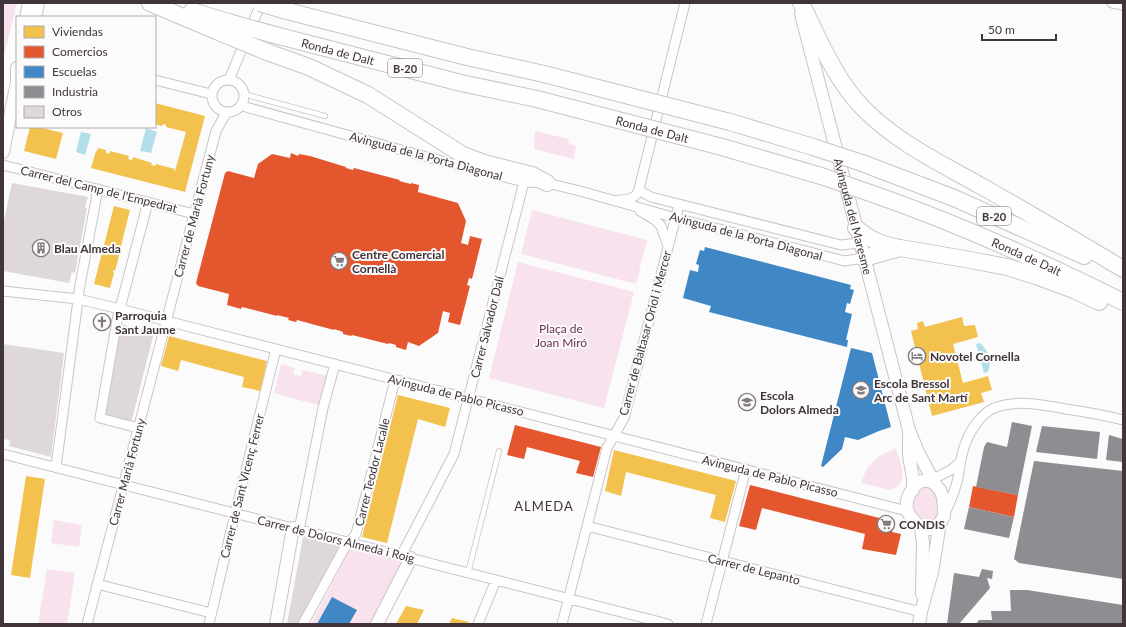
<svg xmlns="http://www.w3.org/2000/svg" width="1126" height="627" font-family="Lato,sans-serif">
<style>
.green{fill:#f8e2ee}
.water{fill:#b2deec}
.homes{fill:#f2c14e}
.shops{fill:#e4572e}
.schools{fill:#3f88c5}
.industry{fill:#8d8d92}
.building{fill:#ded8dc}
.lines{fill:none;stroke-linecap:round;stroke-linejoin:round}
.lane-casing{stroke:#cbc4c8;stroke-width:6}
.street-casing{stroke:#cbc4c8;stroke-width:11}
.secondary-casing{stroke:#cbc4c8;stroke-width:14}
.highway-casing{stroke:#cbc4c8;stroke-width:18}
.lane{stroke:#fefefe;stroke-width:4.5}
.street{stroke:#fefefe;stroke-width:9}
.secondary{stroke:#fefefe;stroke-width:12}
.highway{stroke:#fefefe;stroke-width:16}
.highway-bridge-casing{stroke:#cbc4c8;stroke-width:18;stroke-linecap:butt}
.highway-bridge{stroke:#fefefe;stroke-width:16}
.labels{text-anchor:middle;dominant-baseline:central;stroke-width:4;stroke-linejoin:round;paint-order:stroke}
.shield{fill:#fbfbfb;stroke:#797075;stroke-width:1}
.shield-label{font-size:11px;font-weight:bold;fill:#41343b}
.street-label{font-size:12px;fill:#41343b;stroke:#fbfbfb}
.poi-label{font-size:12px;font-weight:bold;fill:#41343b;stroke:#fbfbfb;text-anchor:start}
.park-label{font-size:12px;fill:#6b2e54;stroke:#fbfbfb}
.neighbourhood-label{font-size:13px;letter-spacing:1px;fill:#41343b;stroke:#fbfbfb}
</style>
<rect width="100%" height="100%" fill="#fbfbfb"/>
<path class="green" d="M3,3h14l-14,57z
M535,131l33,8 1,5 7,2 -2,13 -40,-10z
M532,210l115,30 -11,44 -115,-30z
M518,262l116,30 -30,116 -115,-30z
M281,364l14,4 -2,6 8,2 2,-6 25,6 -7,30 -47,-13z
M896,448c4,14 15,37 -6,42l-29,-7 6,-15 12,-12z
M924,487c4,0 7,0 9,3 5,7 7,22 2,29 -2,3 -6,4 -8,6l-12,-9c-2,-11 -1,-24 9,-29z
M54,520l28,5 -3,22 -28,-4z
M352,547l49,12 1,3 -28,62h-63l36,-69 -2,-2 4,-5z
M47,569l28,4 -8,51h-29z"/>
<path class="water" d="M146,128l11,4 -6,21 -11,-2z
M81,132l10,2 -6,21 -9,-3z
M980,343c9,8 12,18 8,29l-4,1 -8,-29z"/>
<path class="homes" d="M155,103l50,13 -20,76 -94,-24 5,-17h1l1,-3 8,2v3l3,1 1,-3 19,5 -1,3 4,1 1,-3 19,6 -1,2 4,1 1,-2 19,5 -1,2h1l11,-39 -20,-5v-2l-3,-1 -1,2 -7,-2z
M30,127h8l25,6 -7,26 -32,-8z
M114,206l16,4 -10,40 -2,-1v2l2,1 -5,19 -2,-1v2l1,1 -4,15 -16,-4z
M962,317l2,9 11,-1 3,12 -25,7 10,39 25,-7 4,14 -11,3 3,9 -52,14 -21,-85 7,-2 -1,-6 6,-2 2,6z
M169,336l98,25 -7,30 -18,-4 2,-10 -63,-17 -3,11 -17,-5z
M398,395l52,13 -5,19 -27,-8 -31,124 -25,-6z
M614,450l122,31 -11,41 -15,-4 6,-23 -90,-23 -5,24 -16,-5z
M26,476l19,3 -15,99 -19,-3z
M406,606l18,4 -7,14h-21z
M452,618l17,4v2h-20z"/>
<path class="shops" d="M291,153l7,3 1,-2 11,2 36,11v1l7,2 1,-2 46,12 -1,1 12,3v-1l8,2 -1,7 40,11 8,18 -5,22 7,2 2,-9 12,3 -10,40 -3,-1 -2,7 3,1 -10,39 -12,-3 2,-9 -7,-2 -5,22 -19,13 -11,-4 -2,8 -10,-3v-2l-7,-2 -1,1 -36,-9 -1,1 -8,-2v-2l-9,-3v1l-37,-10 -1,2 -8,-2 1,-2 -12,-3v1l-35,-9 -1,2 -14,-4 2,-11 -31,-8 -2,-3 29,-110 3,-2 26,7 4,-14 14,-10 18,4z
M515,425l86,22 -8,30 -17,-4 4,-12 -53,-14 -3,12 -17,-4z
M750,485l145,37 -3,10 9,2 -5,21 -34,-6 3,-15 -103,-26 -6,22 -17,-4z
M973,486l45,9 -4,22 -45,-10z"/>
<path class="schools" d="M705,247l146,38 -1,4 4,1 -4,14 -3,-1 -2,9 7,2 -6,26h2l-1,7 -138,-35 2,-6 -28,-8 7,-28 8,2 1,-7 -3,-1 4,-14 4,1z
M851,348l21,5 19,74 -12,4 -21,9 -13,-3 -3,12 -19,18 -2,-1z
M332,597l25,13 -8,14h-32z"/>
<path class="industry" d="M1012,422l20,4 -14,69 -42,-8 8,-40 3,-5 20,5z
M1042,426l58,6 -3,27 -61,-7z
M1109,435l14,4v23l-17,-2z
M1034,461l89,10v108l-104,-16 -5,-4z
M969,507l45,10 -5,21 -45,-9z
M982,569l11,2 -1,8 -5,-1 3,10 -31,36h-12l7,-51 25,4z
M1010,590h17l96,15v19h-147l3,-4h13l-1,-9h20z"/>
<path class="building" d="M12,183l76,14 -3,11h2l-12,65 -3,-1 -3,11 -66,-12v-46z
M121,324l33,9 -23,90 -26,-7 6,-40z
M3,344l61,9 -13,104 -42,-11 1,-6 -7,-1z
M303,537l37,9 -43,78h-10z"/>
<g class="lines">
<defs>
<path id="lane" d="M244,93l7,3 74,20
M468,573l31,-122"/>
<path id="street" d="M685,3l-46,186 3,3 9,5 190,48 19,-2
M1112,3l11,2
M212 96a16 16 0 1 1 32 0a16 16 0 1 1-32 0Z
M155,80l56,14
M229,80l32,-77
M242,106l192,53 90,23 23,1 33,8 96,27 161,41 7,2 20,-3
M3,165l191,49
M619,200c9,0 17,-1 20,-11
M640,211l15,9 6,6 7,20
M3,291l75,8 42,10 787,202
M138,428l-38,-10 17,-98 31,-118
M3,454l665,170
M56,467l24,-182 18,-96
M929,481l22,-11 9,-8
M944,515c6,-12 11,-24 14,-37 2,-13 3,-24 8,-36 5,-13 15,-28 28,-34 23,-9 50,-3 72,1 20,3 38,6 57,11
M587,526l334,86
M299,530l24,-122 12,-44
M401,556l53,-102 70,-272
M97,584l114,29
M87,624l129,-493 10,-18
M209,624l25,-106 42,-169
M303,624l42,-77 11,-13 39,-154
M478,624l18,-44
M562,624l45,-176 17,-30 55,-213
M706,624l40,-155"/>
<g id="secondary">
<path id="s1" d="M801,14l108,416 9,22 17,32 5,6 3,7 1,13v6l-4,7 -8,49 -11,40 -2,12"/>
<path d="M26,17l3,-14"/>
<path d="M35,17l3,-14"/>
<path d="M3,152l14,-70v-14"/>
<path d="M909,435v20l4,24v11"/>
<path d="M935,484c-3,-2 -7,-4 -12,-3 -10,2 -18,18 -16,28 2,8 10,16 16,20 7,2 12,-2 17,-6"/>
<path d="M921,528l2,14 -1,52"/>
<path d="M276,624l17,-96"/>
<path d="M377,624l34,-66"/>
</g>
<g id="highway">
<path d="M150,3l71,30"/>
<path d="M801,3c18,36 33,75 62,105 33,34 77,55 118,78 48,27 95,55 142,83"/>
<path d="M192,11l36,11"/>
<path d="M287,11l180,46 77,17"/>
<path id="s2" d="M275,35l186,48 76,16"/>
<path d="M267,52l42,15 59,28 95,60 21,8 48,12 15,8"/>
<path d="M730,122l83,25"/>
<path d="M722,147l99,29"/>
<path d="M862,163l92,35 130,58"/>
<path id="s3" d="M870,193c87,30 171,68 253,109"/>
<path d="M856,228c16,13 24,16 43,20"/>
<path d="M864,258l36,-10 65,11 42,8 29,9 38,14 25,12"/>
</g>
</defs>
<use href="#lane" class="lane-casing"/>
<use href="#street" class="street-casing"/>
<use href="#secondary" class="secondary-casing"/>
<use href="#highway" class="highway-casing"/>
<use href="#lane" class="lane"/>
<use href="#street" class="street"/>
<use href="#secondary" class="secondary"/>
<use href="#highway" class="highway"/>
<defs>
<g id="highway-bridge">
<path d="M260,3l27,8"/>
<path d="M228,22l47,13"/>
<path d="M221,33l46,19"/>
<path d="M544,74l186,48"/>
<path id="s4" d="M537,99l185,48"/>
<path d="M813,147l49,16"/>
<path d="M821,176l49,17"/>
</g>
</defs>
<use href="#highway-bridge" class="highway-bridge-casing"/>
<use href="#highway-bridge" class="highway-bridge"/>
</g>
<defs>
<symbol id="building-ring" viewBox="-11 -11 22 22"><circle r="9.5" fill="#fbfbfb" stroke="#827a7e" stroke-width="1.5"/><path d="M-4-6H4V6H1V3H-1V6H-4ZM-2.5-4.3h1.7v1.8h-1.7ZM.8-4.3h1.7v1.8H.8ZM-2.5-1h1.7V.8h-1.7ZM.8-1h1.7V.8H.8Z" fill="#827a7e"/></symbol>
<symbol id="supermarket-ring" viewBox="-11 -11 22 22"><circle r="9.5" fill="#fbfbfb" stroke="#827a7e" stroke-width="1.5"/><path d="M-6-5.5h2.5l.6 2H6L4.5 2H-2.5L-4.4-4H-6ZM-1.5 3.2a1.3 1.3 0 1 0 .1 0ZM3 3.2a1.3 1.3 0 1 0 .1 0Z" fill="#827a7e"/></symbol>
<symbol id="church-ring" viewBox="-11 -11 22 22"><circle r="9.5" fill="#fbfbfb" stroke="#827a7e" stroke-width="1.5"/><path d="M-1.2-6h2.4v3.5h3.3v2.4h-3.3V6h-2.4V-.1h-3.3v-2.4h3.3Z" fill="#827a7e"/></symbol>
<symbol id="hotel-ring" viewBox="-11 -11 22 22"><circle r="9.5" fill="#fbfbfb" stroke="#827a7e" stroke-width="1.5"/><path d="M-6-4.5h1.5V1H6V5H4.5V3h-9V5H-6ZM-4 0a1.8 1.8 0 1 1 3.6 0ZM.5 0V-2.5h3Q6-2.5 6 0Z" fill="#827a7e"/></symbol>
<symbol id="school-ring" viewBox="-11 -11 22 22"><circle r="9.5" fill="#fbfbfb" stroke="#827a7e" stroke-width="1.5"/><path d="M0-5L7-2L0 1L-7-2ZM-4 1L0 2.5L4 1V4Q0 6-4 4Z" fill="#827a7e"/></symbol>
</defs>
<g fill-rule="evenodd">
<use href="#building-ring" x="31" y="238" width="20" height="20"/>
<use href="#supermarket-ring" x="329" y="251" width="20" height="20"/>
<use href="#church-ring" x="92" y="312" width="20" height="20"/>
<use href="#hotel-ring" x="907" y="346" width="20" height="20"/>
<use href="#school-ring" x="851" y="380" width="20" height="20"/>
<use href="#school-ring" x="737" y="392" width="20" height="20"/>
<use href="#supermarket-ring" x="876" y="514" width="20" height="20"/>
</g>
<g class="labels">
<g class="shield">
<rect x="388" y="59" width="34" height="18" rx="3"/>
<rect x="977" y="207" width="34" height="18" rx="3"/>
</g>
<g class="shield-label">
<text x="405" y="68">B-20</text>
<text x="994" y="216">B-20</text>
</g>
<g class="street-label">
<text stroke="none"><textPath href="#s2" startOffset="65">Ronda de Dalt</textPath></text>
<text stroke="none"><textPath href="#s4" startOffset="119">Ronda de Dalt</textPath></text>
<text transform="translate(426 156) rotate(15)">Avinguda de la Porta Diagonal</text>
<text transform="translate(99 189) rotate(14)">Carrer del Camp de l'Empedrat</text>
<text transform="translate(194 216) rotate(-75)">Carrer de Marià Fortuny</text>
<text stroke="none"><textPath href="#s1" startOffset="209">Avinguda del Maresme</textPath></text>
<text transform="translate(746 236) rotate(15)">Avinguda de la Porta Diagonal</text>
<text stroke="none"><textPath href="#s3" startOffset="169">Ronda de Dalt</textPath></text>
<text transform="translate(487 327) rotate(-76)">Carrer Salvador Dalí</text>
<text transform="translate(645 333) rotate(-75)">Carrer de Baltasar Oriol i Mercer</text>
<text transform="translate(456 395) rotate(14)">Avinguda de Pablo Picasso</text>
<text transform="translate(127 472) rotate(-75)">Carrer Marià Fortuny</text>
<text transform="translate(372 472) rotate(-76)">Carrer Teodor Lacalle</text>
<text transform="translate(770 476) rotate(14)">Avinguda de Pablo Picasso</text>
<text transform="translate(242 486) rotate(-76)">Carrer de Sant Vicenç Ferrer</text>
<text transform="translate(336 539) rotate(14)">Carrer de Dolors Almeda i Roig</text>
<text transform="translate(754 569) rotate(14)">Carrer de Lepanto</text>
</g>
<g class="poi-label">
<text x="54" y="248">Blau Almeda</text>
<text x="352" y="254">Centre Comercial<tspan x="352" dy="14">Cornellà</tspan></text>
<text x="115" y="315">Parroquia<tspan x="115" dy="14">Sant Jaume</tspan></text>
<text x="930" y="356">Novotel Cornella</text>
<text x="874" y="383">Escola Bressol<tspan x="874" dy="14">Arc de Sant Martí</tspan></text>
<text x="760" y="395">Escola<tspan x="760" dy="14">Dolors Almeda</tspan></text>
<text x="899" y="524">CONDIS</text>
</g>
<g class="park-label">
<text x="561" y="328">Plaça de<tspan x="561" dy="14">Joan Miró</tspan></text>
</g>
<g class="neighbourhood-label">
<text x="544" y="506">ALMEDA</text>
</g>
</g>
<rect width="1126" height="627" fill="none" stroke="#41343b" stroke-width="8"/>
<rect x="16" y="16" width="140" height="112" fill="#fbfbfb" stroke="#b1abae"/>
<rect x="24" y="26" width="20" height="12" fill="#f2c14e" stroke="#b1abae"/>
<text x="52" y="36" font-size="12" fill="#41343b">Viviendas</text>
<rect x="24" y="46" width="20" height="12" fill="#e4572e" stroke="#b1abae"/>
<text x="52" y="56" font-size="12" fill="#41343b">Comercios</text>
<rect x="24" y="66" width="20" height="12" fill="#3f88c5" stroke="#b1abae"/>
<text x="52" y="76" font-size="12" fill="#41343b">Escuelas</text>
<rect x="24" y="86" width="20" height="12" fill="#8d8d92" stroke="#b1abae"/>
<text x="52" y="96" font-size="12" fill="#41343b">Industria</text>
<rect x="24" y="106" width="20" height="12" fill="#ded8dc" stroke="#b1abae"/>
<text x="52" y="116" font-size="12" fill="#41343b">Otros</text>
<path d="M982 34v6h74v-6" fill="none" stroke="#41343b" stroke-width="2"/>
<text x="988" y="34" font-size="12" fill="#41343b" stroke="#fbfbfb" stroke-width="3" paint-order="stroke">50 m</text>
</svg>
